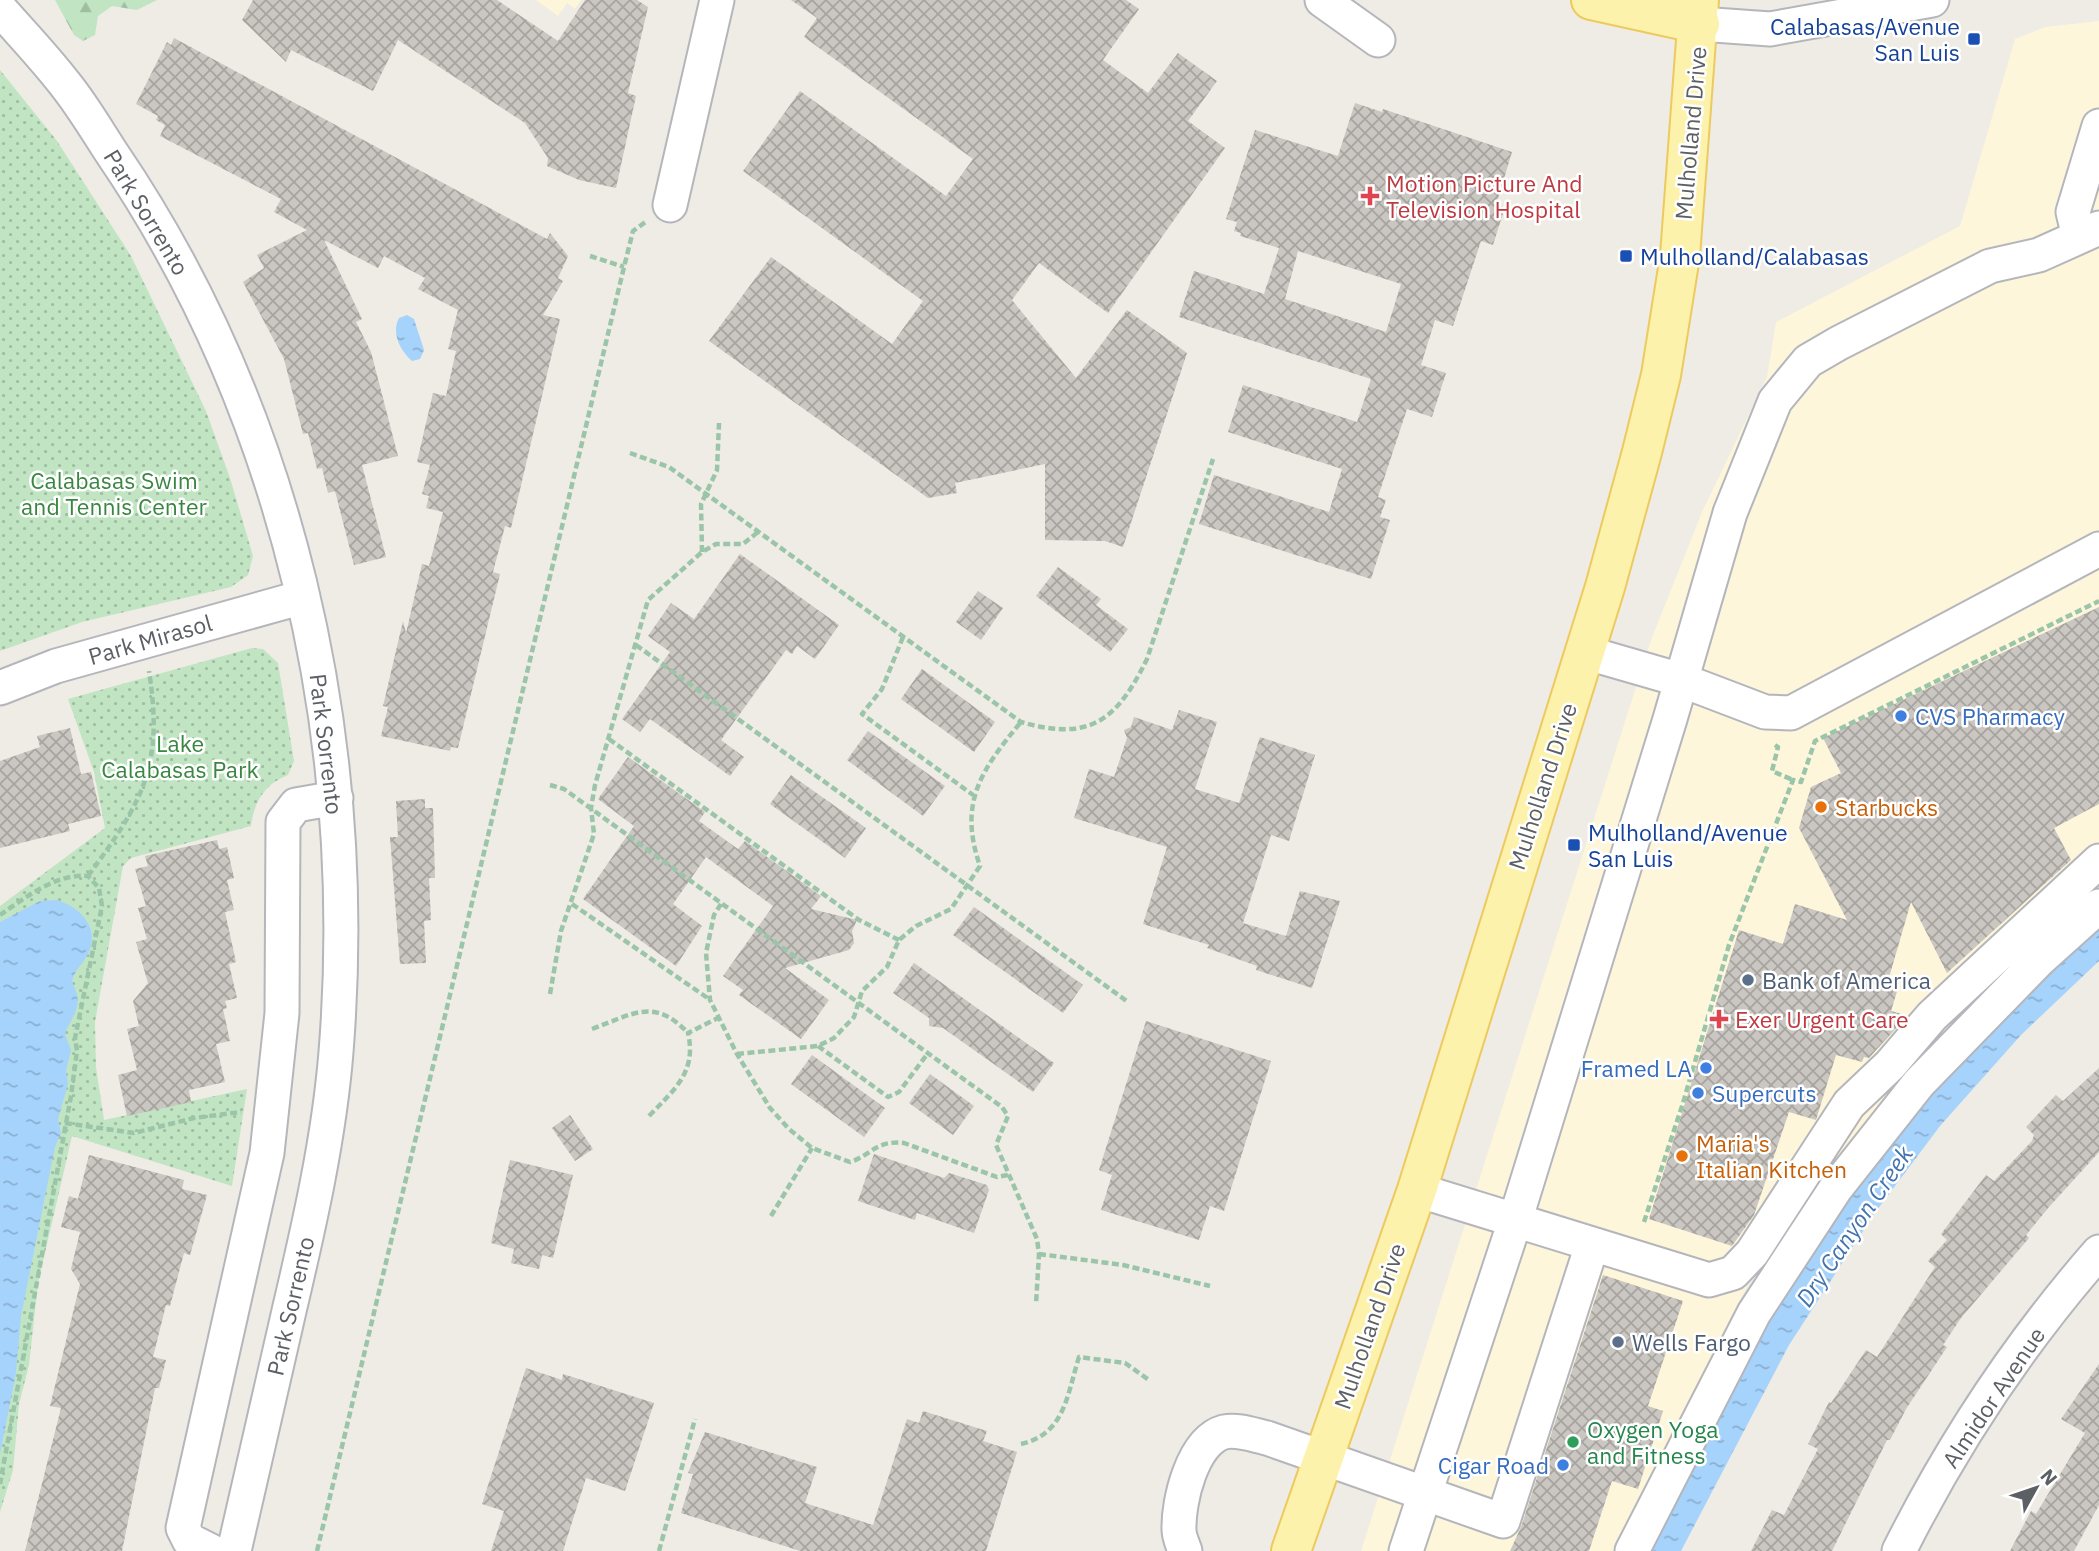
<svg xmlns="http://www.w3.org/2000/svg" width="2099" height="1551" font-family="'IBM Plex Sans',sans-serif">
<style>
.commercial{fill:#fdf6db}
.forest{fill:url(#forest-firs)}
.park{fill:url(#park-dots)}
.water{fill:url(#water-ripples)}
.building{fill:url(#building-cross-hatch);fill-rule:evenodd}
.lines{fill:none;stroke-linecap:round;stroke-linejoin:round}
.minor-casing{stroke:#b5b6bb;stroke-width:37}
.major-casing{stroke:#edca5f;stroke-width:42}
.path{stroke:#9bc5a9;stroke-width:4.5;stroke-dasharray:7 3.5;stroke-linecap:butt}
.minor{stroke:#fff;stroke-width:33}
.major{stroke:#fcf2ab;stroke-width:38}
.transit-dot{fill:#1a4fb4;stroke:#fff;stroke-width:2.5}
.health-dot{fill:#e0444e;stroke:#fff;stroke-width:2.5}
.shop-dot{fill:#3f7fe0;stroke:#fff;stroke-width:2.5}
.food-dot{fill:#e8710a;stroke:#fff;stroke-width:2.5}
.service-dot{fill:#5c6f8a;stroke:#fff;stroke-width:2.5}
.leisure-dot{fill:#2e9e5b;stroke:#fff;stroke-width:2.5}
.labels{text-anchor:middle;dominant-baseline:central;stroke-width:5;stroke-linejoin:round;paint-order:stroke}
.transit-label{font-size:23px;fill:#164399;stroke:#fff;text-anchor:start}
.street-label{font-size:23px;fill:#5c5f64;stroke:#fff}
.health-label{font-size:23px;fill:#be3a42;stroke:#fff;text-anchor:start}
.park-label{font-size:23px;fill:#398640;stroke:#fff}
.shop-label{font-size:23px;fill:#366cbe;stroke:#fff;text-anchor:start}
.food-label{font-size:23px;fill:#c56008;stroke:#fff;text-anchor:start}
.service-label{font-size:23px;fill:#4e5e75;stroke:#fff;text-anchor:start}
.leisure-label{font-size:23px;fill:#27864d;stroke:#fff;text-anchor:start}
.water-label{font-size:24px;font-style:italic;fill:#4373ae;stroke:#fff}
</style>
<defs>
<pattern id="forest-firs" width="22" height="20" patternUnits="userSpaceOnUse" patternTransform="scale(1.75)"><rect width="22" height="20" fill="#c1e5c3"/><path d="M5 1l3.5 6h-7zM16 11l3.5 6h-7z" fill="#a0bda2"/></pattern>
<pattern id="park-dots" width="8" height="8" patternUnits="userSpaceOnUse" patternTransform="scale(1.75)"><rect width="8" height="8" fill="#c1e5c3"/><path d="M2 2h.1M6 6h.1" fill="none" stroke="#a0bda2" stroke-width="1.8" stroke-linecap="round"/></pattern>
<pattern id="water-ripples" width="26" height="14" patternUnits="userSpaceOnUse" patternTransform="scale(1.75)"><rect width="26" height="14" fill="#a6d3fc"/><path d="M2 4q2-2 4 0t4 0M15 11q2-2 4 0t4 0" fill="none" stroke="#8aaed0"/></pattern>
<pattern id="building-cross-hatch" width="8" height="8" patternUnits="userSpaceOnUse" patternTransform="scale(1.75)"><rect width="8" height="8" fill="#cac6c1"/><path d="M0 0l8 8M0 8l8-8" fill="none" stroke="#a7a4a0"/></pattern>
</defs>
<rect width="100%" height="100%" fill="#eeece4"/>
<path class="commercial" d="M536,0h45l-6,9 -8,-6 -9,13z
M2099,21v862l-86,76 -145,161 -121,167 -133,264h-253l290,-911 51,-128 65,-135 9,-55 184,-96 55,-187 30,-12z"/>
<path class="forest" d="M55,0h102l-20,10 -25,-4 -14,10 -3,19 -12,6 -9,-6z"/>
<path class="park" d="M0,70l57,71 74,115 75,155 24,67 23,78 -5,19 -17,12 -149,35 -82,29z
M252,648l11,1 15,14 16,98 -6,14c-23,9 -34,26 -37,51l-120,32 -8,8 -28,156 1,45 8,53 143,-31 -15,97 -160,-50 -34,147 -9,82 -10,39 -6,66 -13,42v-606l105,-78 -11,-56 -26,-73z"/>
<path class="water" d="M407,315l7,4 10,31 -4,9 -8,2c-12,-11 -21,-28 -13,-43z
M57,900c23,7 44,28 31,54 -5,10 -14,16 -16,28 13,24 1,31 -7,52l6,16 -5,21 2,13 -10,35 3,14 -6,14 -34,169 -5,57 -16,81v-532l40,-21z
M2099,921v40l-78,74 -81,91 -66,88 -85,131 -108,206h-37c60,-115 115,-235 191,-341 77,-106 172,-196 264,-289z"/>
<path class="building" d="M253,0h244l61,41 27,-41h52l11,7 -20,86 8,3 -20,92 -37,-8 -32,-14 1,-8 -23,-35 -127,-83 -25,51 -82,-41 -5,12 -44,-42z
M791,0h335l13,9 -36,51 45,33 30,-40 39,28 -29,40 37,27 -117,165 -69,-50 -27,37 64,78 51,-68 60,43 -64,194 -18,-6 -60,-1v-76l-90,19 2,10 -29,5 -219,-157 62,-84 121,87 31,-43 -180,-130 57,-80 146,105 27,-37 -169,-122 13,-19z
M174,38l373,201 3,-6 18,23 -10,22 5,3 -20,34 17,4 -49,209 -6,-2 -12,46 7,2 -42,174 -7,-1 -1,4 -69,-15 7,-29 -5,-1 20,-85 3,12 16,-69 7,2 14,-54 -17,-4 3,-12 -7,-2 8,-29 -13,-3 16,-69 13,3 10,-45 -8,-2 10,-39 -40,-21 7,-11 -41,-22 -6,12 -54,-28 38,79 -6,3 15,30 27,104 -36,9 24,92 -32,8 -19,-74 -7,2 -6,-25 -5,1 -9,-36 -5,1 -19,-75 -41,-77 21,-14 -7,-13 50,-25 -33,-18 7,-13 -121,-63 5,-11 -9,-5 2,-4 -22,-12 31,-62 4,3z
M1355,103l27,9 1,-3 129,43 -16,53 9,2 -12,38 -12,-4 -28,85 -18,-6 -14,45 25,8 -14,44 -25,-8 -29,88 8,3 -6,17 10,3 -19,59 -172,-55 15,-49 115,37 13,-43 -114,-37 15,-47 114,37 14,-43 -192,-62 15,-46 70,23 15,-46 -39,-12 1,-3 -7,-2 3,-9 -11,-3 29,-89 83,26zM1298,251l103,33 -15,48 -101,-33z
M740,554l99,71 -24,34 -18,-13 -5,8 -6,-4 -65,90 23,17 -14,19 -80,-57 -10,13 -18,-13 48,-67 -22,-16 23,-33 23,16z
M1058,567l43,32 -5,6 32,24 -18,23 -74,-56z
M978,591l25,17 -22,32 -25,-18z
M2099,607v197l-45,24 17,32 -124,113 -36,-71 -23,79 11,4 -8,26 11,3 -3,11 -30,33 -5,-1 -2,5 -26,-7 -20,65 -27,-8 -35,103 -22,31 -83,-27 90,-289 44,14 12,-40 52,16 -48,-92 12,-41 30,-14 -18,-35z
M922,669l73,53 -21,30 -73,-53z
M1179,710l38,12 -22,67 44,14 21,-66 55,18 -26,86 -18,-6 -28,88 43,13 14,-45 40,10 -28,87 -56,-18 1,-4 -50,-18 2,-3 -66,-21 24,-77 -93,-29 15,-49 25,8 13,-39 -3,-8 7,-3 3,-10 38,13z
M70,728l11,46 10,-2 10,44 -33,8 2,7 -70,17v-87l40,-14 -3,-11z
M868,731l77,55 -22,30 -76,-56z
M628,757l77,55 -6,9 39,28 7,-8 76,55 -10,13 46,11 -5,11 2,12 -5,7 -64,18 44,32 -28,39 -62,-44 4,-5 -20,-14 50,-70 -67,-49 -33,47 29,22 -26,40 -93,-67 51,-73 -36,-27z
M791,775l75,53 -21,30 -75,-54z
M425,799v9h8l2,70h-6l2,42 -7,1 2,42 -26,1 -10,-127h8l-2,-36z
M217,840l2,9 8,-2 7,31 -7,2 7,30 -9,2 11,50 -7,2 8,34 -12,3 2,7 -4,1 7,32 -14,3 9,38 -36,8 2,12 -64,14 -9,-41 19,-5 -10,-41 12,-3 -6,-25 15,-18 -12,-41 11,-3 -9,-31 8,-2 -11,-37 13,-3 -3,-10z
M974,907l109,78 -20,28 -110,-78z
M914,963l140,100 -21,29 -90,-64 -14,-2v-8l-36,-25z
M1146,1021l125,40 -47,150 -14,-5 -11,34 -98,-30 11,-35 -13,-5z
M812,1055l73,53 -21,29 -73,-53z
M2099,1068v84l-50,55 -23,28 3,3 -68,80 -18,27 4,2 -41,62 -16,31h-3l-55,111h-81l21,-41 12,5 34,-66 -10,-5 21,-42 2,1 35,-53 11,7 58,-90 -7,-6 19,-21 -6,-6 45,-59 8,6 38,-40 2,-6 -8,-8 30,-32 7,6z
M930,1074l44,32 -21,29 -44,-32z
M570,1115l23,34 -18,12 -23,-33z
M874,1154l70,24 5,-5 38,12 2,5 -15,43 -57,-20 -2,7 -57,-19z
M89,1155l95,25 -2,9 25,6 -17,60 -6,-2 -14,53 -4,-1 -13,52 13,3 -7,28h-4l-33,163h-97l36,-143 -11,-2 30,-122 -9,-15 9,-37 -19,-5 8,-31 9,3z
M510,1160l63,15 -20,83 -11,-3 -3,14 -28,-6 3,-14 -23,-6z
M1603,1275l80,26 -35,105 15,5 -25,78 -26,-8 -23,70h-79l11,-24z
M2099,1364v141l-25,46h-64l21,-40 5,3 49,-81 -24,-14z
M526,1368l36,12 1,-6 91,29 -29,88 -39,-13 -23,73h-72l13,-40 -22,-7z
M923,1411l64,20 -4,10 34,11 -31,99h-186l-119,-38 12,-39 -5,-1 17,-41 112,35 -12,36 68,22 34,-106 12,4z"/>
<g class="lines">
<defs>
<path id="minor" d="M1322,0l56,40
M0,9c22,25 45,49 65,75 17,21 31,45 46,68 178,261 250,587 225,900 -7,87 -27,174 -47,259 -18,80 -37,160 -55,240
M1700,24l70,5 162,-29
M670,205l47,-205
M2079,237l-6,-25 26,-86
M1584,652l97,28 84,32 26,1 308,-164
M0,688l56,-22 247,-69
M1417,1190l292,90 24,-7 19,-20 97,-149 41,-39 42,-49 167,-155
M211,1551l-22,-11 -6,-12 84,-375 15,-140 1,-191 13,-17 40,-7
M1185,1551c-2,-6 -6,-14 -6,-21 -1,-28 13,-89 45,-98 14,-3 29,3 43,6l236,83 89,-276
M1406,1551l109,-330 155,-502 60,-206 45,-112 33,-40 31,-18 151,-77 49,-11 60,-27
M1632,1551l122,-238 82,-125 83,-105 120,-123 60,-54
M1899,1551c53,-106 122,-210 200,-299"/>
<path id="major" d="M1591,0l109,24
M1291,1551l126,-361 188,-603 37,-135 19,-77 19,-119 19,-256"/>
</defs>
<use href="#minor" class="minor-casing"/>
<use href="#major" class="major-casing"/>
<path class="path" d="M590,256l34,11
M630,453l39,14 352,255c70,20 96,-2 126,-63l66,-200
M702,552l-1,-48 16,-34 2,-47
M903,637l-21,52 -20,25 111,81
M636,645l492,357
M609,739l250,181 40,20
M1775,745l3,2 -6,24 21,9
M550,785l14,4 438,318 6,9 -12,29 41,94 2,15 -3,50
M88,876c55,-75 76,-110 61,-205
M572,904l137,95
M721,904l-7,11 -8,38 4,47 27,54 33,54 19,21 23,19 38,14c22,-7 25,-22 54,-19l93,34 11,-2
M0,915c25,-17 56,-42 88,-39l11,12 3,18 -27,132 2,13 -6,45 -71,388
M550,994l11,-63 33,-97 -3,-26 4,-23 53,-185 54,-48 14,-8h27l15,-12
M592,1029c41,-15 62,-32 96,4
M818,1046l70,51 11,-5 29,-39
M737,1054l81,-8 16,-8 20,-21 8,-26 25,-24 12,-27 17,-14 35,-17 29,-43c-22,-63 1,-96 41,-144
M649,1116c25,-26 48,-44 39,-83l32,-16
M65,1123l69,10 60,-15 47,-6
M771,1216l41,-68
M1644,1222l39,-119 46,-158 64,-165 8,2 14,-41 284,-140
M1039,1254l84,11 87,21
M1021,1444c44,-10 46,-49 58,-87l46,6 24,17
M317,1551l307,-1284 9,-36 14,-10
M659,1551l36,-132"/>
<use href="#minor" class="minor"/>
<use href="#major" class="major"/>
</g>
<g class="transit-dot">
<rect x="1967" y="32" width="14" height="14" rx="3.5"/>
<rect x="1619" y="249" width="14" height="14" rx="3.5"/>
<rect x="1567" y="838" width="14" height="14" rx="3.5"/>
</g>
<g class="health-dot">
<path d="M1366.5 185.5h7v7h7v7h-7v7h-7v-7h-7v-7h7z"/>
<path d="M1715.5 1008.5h7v7h7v7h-7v7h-7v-7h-7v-7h7z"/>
</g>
<g class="shop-dot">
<circle cx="1901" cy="716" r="7"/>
<circle cx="1706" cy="1068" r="7"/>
<circle cx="1698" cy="1093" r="7"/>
<circle cx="1563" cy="1465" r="7"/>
</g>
<g class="food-dot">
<circle cx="1821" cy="807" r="7"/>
<circle cx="1682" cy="1156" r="7"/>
</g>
<g class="service-dot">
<circle cx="1748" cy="980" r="7"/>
<circle cx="1618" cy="1342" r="7"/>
</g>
<circle class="leisure-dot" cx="1573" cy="1442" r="7"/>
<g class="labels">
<g class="transit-label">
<text x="1960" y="26" text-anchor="end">Calabasas/Avenue<tspan x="1960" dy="26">San Luis</tspan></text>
<text x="1640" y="256">Mulholland/Calabasas</text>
<text x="1588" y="832">Mulholland/Avenue<tspan x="1588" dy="26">San Luis</tspan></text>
</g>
<g class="street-label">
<text transform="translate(1690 133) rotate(-85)">Mulholland Drive</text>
<text transform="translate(147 212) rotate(59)">Park Sorrento</text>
<text transform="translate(150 639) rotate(-16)">Park Mirasol</text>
<text transform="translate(327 744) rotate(83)">Park Sorrento</text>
<text transform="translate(1542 786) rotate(-72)">Mulholland Drive</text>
<text transform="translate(290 1306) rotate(-77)">Park Sorrento</text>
<text transform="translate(1369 1326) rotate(-71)">Mulholland Drive</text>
<text transform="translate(1993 1397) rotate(-56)">Almidor Avenue</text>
</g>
<g class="health-label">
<text x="1386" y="183">Motion Picture And<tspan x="1386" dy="26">Television Hospital</tspan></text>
<text x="1735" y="1019">Exer Urgent Care</text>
</g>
<g class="park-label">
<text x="114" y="480">Calabasas Swim<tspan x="114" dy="26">and Tennis Center</tspan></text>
<text x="180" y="743">Lake<tspan x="180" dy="26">Calabasas Park</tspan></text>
</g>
<g class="shop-label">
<text x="1915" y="716">CVS Pharmacy</text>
<text x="1692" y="1068" text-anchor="end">Framed LA</text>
<text x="1712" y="1093">Supercuts</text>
<text x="1549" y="1465" text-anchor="end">Cigar Road</text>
</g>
<g class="food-label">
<text x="1835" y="807">Starbucks</text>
<text x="1696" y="1143">Maria's<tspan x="1696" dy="26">Italian Kitchen</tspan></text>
</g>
<g class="service-label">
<text x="1762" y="980">Bank of America</text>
<text x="1632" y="1342">Wells Fargo</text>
</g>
<g class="leisure-label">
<text x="1587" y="1429">Oxygen Yoga<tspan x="1587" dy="26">and Fitness</tspan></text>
</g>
<g class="water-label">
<text transform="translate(1854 1226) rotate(-56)">Dry Canyon Creek</text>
</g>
</g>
<g transform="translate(2036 1488) rotate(50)" stroke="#ffffff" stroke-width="5" paint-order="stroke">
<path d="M0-5L12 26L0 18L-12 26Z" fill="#5c5f64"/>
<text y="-10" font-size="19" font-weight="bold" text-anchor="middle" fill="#5c5f64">N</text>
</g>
</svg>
